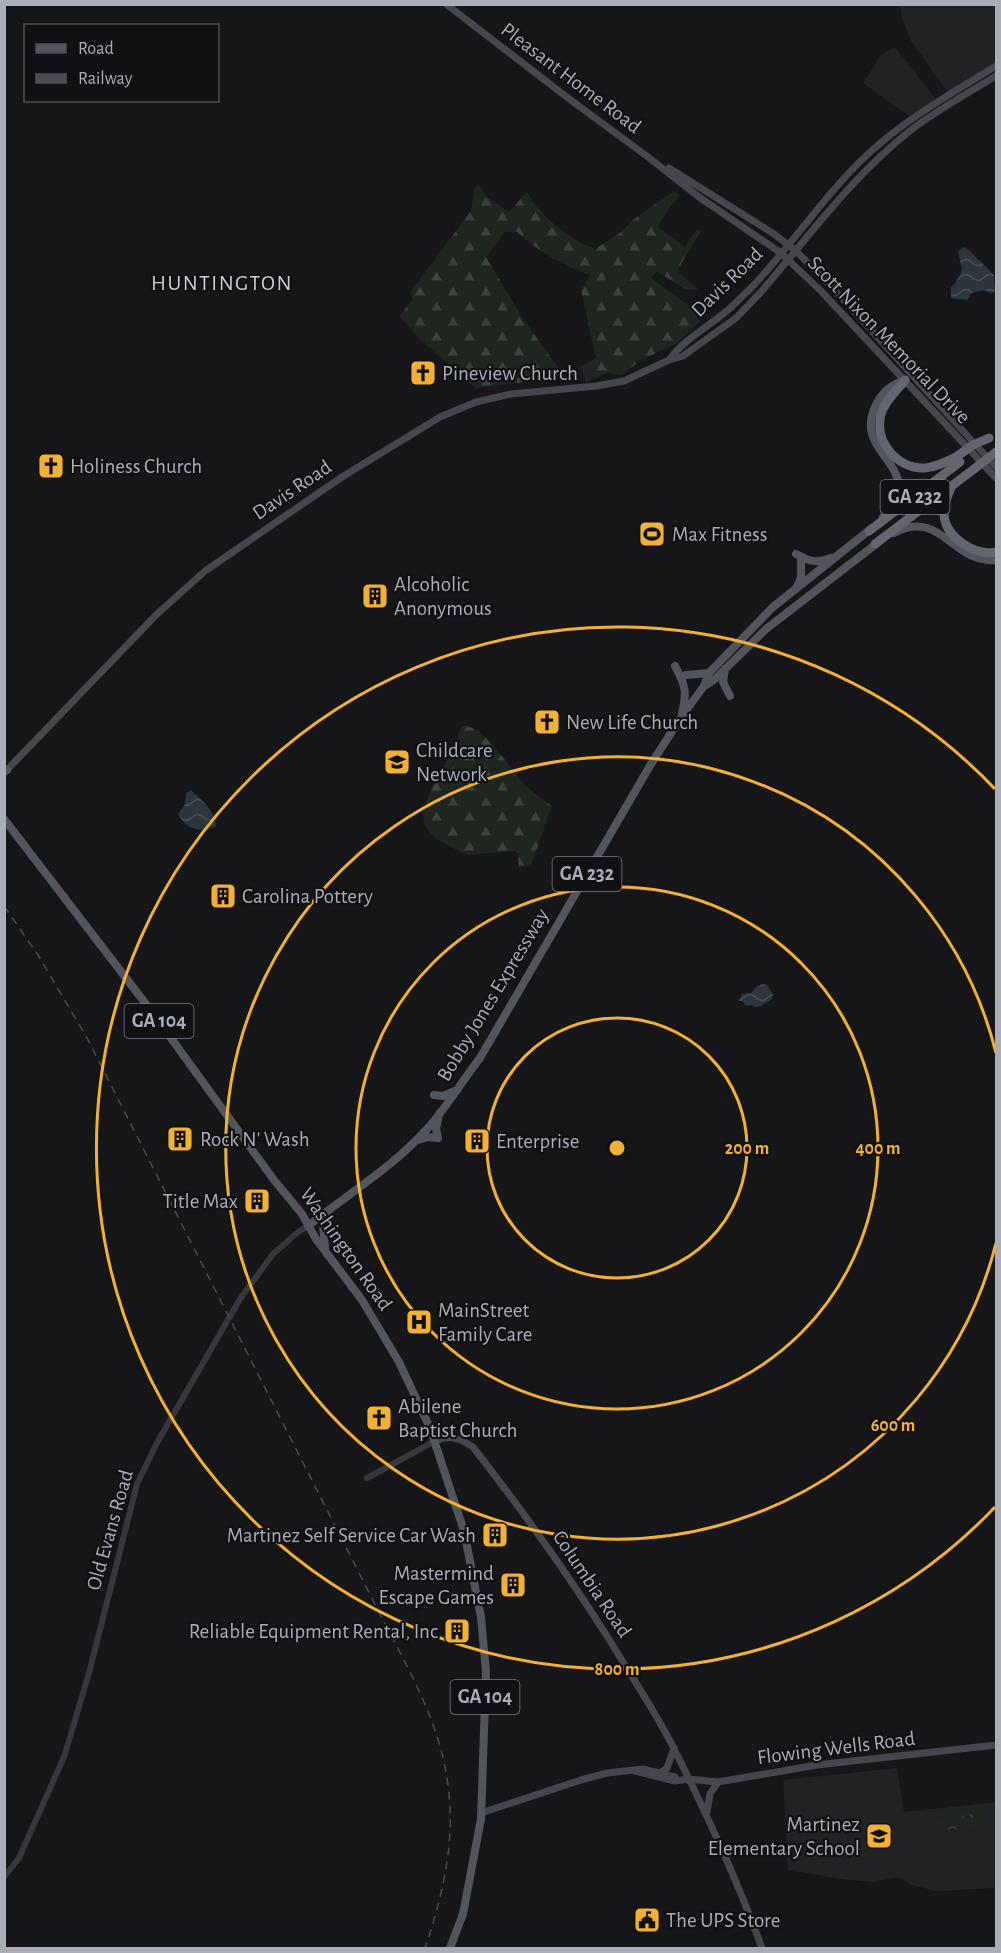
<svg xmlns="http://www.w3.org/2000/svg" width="1001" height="1953" font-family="'Alegreya Sans',sans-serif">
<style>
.built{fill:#222225}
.forest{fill:url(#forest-firs)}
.park{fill:url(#park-crowns)}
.water{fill:url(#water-waves)}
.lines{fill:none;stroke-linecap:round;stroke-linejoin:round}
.tertiary{stroke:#37383d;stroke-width:6}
.secondary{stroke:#45474d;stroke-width:7}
.primary{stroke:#53555c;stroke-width:8}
.motorway{stroke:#63666e;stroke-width:9}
.rail{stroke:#4a4c52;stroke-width:1.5;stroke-dasharray:8 6;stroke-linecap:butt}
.motorway-bridge{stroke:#63666e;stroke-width:9}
.ring{fill:none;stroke:#f2b134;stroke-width:3}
.labels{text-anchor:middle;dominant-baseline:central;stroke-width:4.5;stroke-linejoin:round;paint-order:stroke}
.shield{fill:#111113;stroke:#7b7e86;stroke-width:1.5}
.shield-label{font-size:20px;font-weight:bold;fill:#a8adb8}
.street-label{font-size:21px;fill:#a8adb8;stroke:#111113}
.poi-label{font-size:21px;fill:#a8adb8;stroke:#111113;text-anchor:start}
.neighbourhood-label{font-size:22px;letter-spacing:1.5px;fill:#c9ccd4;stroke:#111113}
.centre{fill:#f2b134;stroke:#111113;stroke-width:3}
.ring-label{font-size:18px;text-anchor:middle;font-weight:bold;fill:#f2b134;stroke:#111113;stroke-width:4.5;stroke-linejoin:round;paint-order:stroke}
</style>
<defs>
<pattern id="forest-firs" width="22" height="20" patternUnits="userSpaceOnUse" patternTransform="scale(1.5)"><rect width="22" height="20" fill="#1e261f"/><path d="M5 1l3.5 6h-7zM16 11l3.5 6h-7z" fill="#3c433d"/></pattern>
<pattern id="park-crowns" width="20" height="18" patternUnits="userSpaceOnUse" patternTransform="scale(1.5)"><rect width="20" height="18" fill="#1e261f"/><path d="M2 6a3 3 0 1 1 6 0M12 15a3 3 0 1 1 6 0" fill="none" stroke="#3c433d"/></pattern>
<pattern id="water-waves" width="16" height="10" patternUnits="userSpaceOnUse" patternTransform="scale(1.5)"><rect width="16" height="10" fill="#2c353c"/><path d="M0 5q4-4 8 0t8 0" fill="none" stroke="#485056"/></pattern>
</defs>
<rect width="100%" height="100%" fill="#161618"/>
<path class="built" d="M900,5h96v58l-48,29 -37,-51 -9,-23z
M895,47l40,51 -25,19 -47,-34 18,-28z
M897,1768l7,44 92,-10v86l-59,3 -26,-6 -11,-8 -28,5 -31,-3 -53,-9 -5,-90z"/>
<path class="forest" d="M478,184l9,13 22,15 18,-20c14,25 42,47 68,57l25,-16 14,-14 40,-28 5,4 -22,31 28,21 12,-18 4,2 -24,40 21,18 -11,1 -31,-19 -5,7 37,27 12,16 -22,22 -37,17 -19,15 -15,-2 -20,9 -7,-15 16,-9 -15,-68 9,-15c-28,-10 -51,-23 -73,-43h-12l-19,25 38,63 41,57 -90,11 -57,-51 -19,-21 13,-15 -1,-10 60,-80 3,-20z
M462,726c24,-2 47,44 64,60 7,7 17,13 26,20l-21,59 -12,3 -1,-14 -3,-3 -48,4 -31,-16 -8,-8 -5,-9 1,-13 7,-20 20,-36z"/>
<path class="park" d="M982,1806h4c2,7 -5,11 -9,16v4l-9,1 -11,-3 -1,6 -7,1 -3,-7 -14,2 -1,-6 38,-5 9,-4z"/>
<path class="water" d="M964,247l5,3 25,25 1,16 -4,3 -7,-4 -12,3 -5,7 -16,-2v-11l5,-5 6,-12 -4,-19z
M191,790c10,10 25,21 25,36 -16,7 -29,4 -38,-12l7,-10 1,-11z
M762,984l5,1 6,9 -1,5 -11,7 -6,1 -4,-2 -5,1 -4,-5h-3l3,-7 9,-1 5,-6z"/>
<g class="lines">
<path class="tertiary" d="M367,1478l68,-37
M4,1877l15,-19 45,-101 25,-84 48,-189 21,-43 82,-142 33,-45 25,-22 10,-6"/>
<path class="secondary" d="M446,4l122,94 80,59 51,40 82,56 40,38 175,187
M669,168l105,66 22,17 33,33 167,183
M669,360c15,-21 39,-33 59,-50 8,-7 15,-15 23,-22 41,-43 74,-94 117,-134 39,-36 84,-61 128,-88
M4,773l152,-158 49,-44 137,-94 98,-60 36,-15 35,-8 85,-8 28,-5 45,-21 14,-4 53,-38 24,-25c48,-55 92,-117 151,-163 26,-20 57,-37 85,-54
M435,1441c15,-7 24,-3 38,6 56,72 108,145 155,223 16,26 33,52 46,79 33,65 63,131 88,199
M635,1771l40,10 13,-2 30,3 99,-17 179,-20
M660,1773l7,-5 7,-20
M707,1812l3,-18 8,-12
M481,1813l100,-33 26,-7 36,-4 32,8"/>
<path class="primary" d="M883,517c9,-9 18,-19 16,-33 -5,-29 -43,-42 -22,-81 6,-12 15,-19 28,-23
M894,533c48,-25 58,31 102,27
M796,554c13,7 21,10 35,4
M797,586l4,-8v-18
M675,666c11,20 12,26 7,48
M725,669l-2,13 7,14
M686,675l23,-2
M704,686l10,-6 52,-51 114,-88
M4,771l3,-1
M4,819l148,193 122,168 28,34 14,25 46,61 37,62 31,66 34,103 17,86 5,55 -5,147 -18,95 -13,34
M434,1095l9,1 14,-6
M418,1140l10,-3 10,1 -2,-9 3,-14
M308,1226c40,-32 85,-59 119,-97 20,-22 35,-48 53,-71l171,-294 31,-48 22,-30 5,-13 64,-66 99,-79
M325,1248l-2,-23 6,-14"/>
<path class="motorway" d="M905,380c-8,11 -20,20 -24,34 -7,28 16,55 44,54 11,-1 21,-6 31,-11
M951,488c-4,9 -8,18 -7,27 2,23 31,41 52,37
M869,531l91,-69
M875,544l99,-75"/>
<path class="rail" d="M4,906l34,49 49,83 295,580c18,35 38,70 51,107 29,79 18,146 -8,223"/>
<path class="motorway-bridge" d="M956,457l17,-12 16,-7
M974,469l22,-17"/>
</g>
<g class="ring">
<circle cx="617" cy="1148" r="130"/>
<circle cx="617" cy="1148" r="261"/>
<path d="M996 1243A391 391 0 1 1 996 1053"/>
<path d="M995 1507A521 521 0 1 1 995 789"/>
</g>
<defs>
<symbol id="church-square" viewBox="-11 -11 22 22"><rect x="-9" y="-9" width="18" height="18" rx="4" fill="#f2b134" stroke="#111113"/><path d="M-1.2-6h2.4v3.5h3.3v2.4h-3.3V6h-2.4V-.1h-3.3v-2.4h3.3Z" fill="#111"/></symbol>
<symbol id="stadium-square" viewBox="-11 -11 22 22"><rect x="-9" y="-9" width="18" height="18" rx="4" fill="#f2b134" stroke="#111113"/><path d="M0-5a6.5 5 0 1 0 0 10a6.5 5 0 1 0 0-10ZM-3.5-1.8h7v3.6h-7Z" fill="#111"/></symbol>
<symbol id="building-square" viewBox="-11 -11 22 22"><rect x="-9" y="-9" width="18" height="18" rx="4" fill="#f2b134" stroke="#111113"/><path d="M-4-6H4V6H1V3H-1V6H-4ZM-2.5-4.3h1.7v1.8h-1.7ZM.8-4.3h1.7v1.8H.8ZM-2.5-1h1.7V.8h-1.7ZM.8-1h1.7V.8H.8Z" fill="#111"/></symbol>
<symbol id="school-square" viewBox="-11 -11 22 22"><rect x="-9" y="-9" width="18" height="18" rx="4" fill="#f2b134" stroke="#111113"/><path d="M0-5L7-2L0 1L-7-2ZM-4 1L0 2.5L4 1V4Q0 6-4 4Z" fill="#111"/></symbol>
<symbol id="hospital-square" viewBox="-11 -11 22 22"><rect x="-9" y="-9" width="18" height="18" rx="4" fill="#f2b134" stroke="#111113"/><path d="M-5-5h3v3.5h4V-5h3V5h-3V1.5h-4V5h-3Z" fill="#111"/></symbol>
<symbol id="civic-square" viewBox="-11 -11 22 22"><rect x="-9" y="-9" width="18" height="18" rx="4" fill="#f2b134" stroke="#111113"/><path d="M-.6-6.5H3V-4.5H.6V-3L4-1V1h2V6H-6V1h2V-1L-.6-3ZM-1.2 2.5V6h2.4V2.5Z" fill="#111"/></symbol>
</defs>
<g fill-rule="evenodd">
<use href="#church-square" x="408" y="358" width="30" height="30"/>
<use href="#church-square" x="36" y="451" width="30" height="30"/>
<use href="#stadium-square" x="637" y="519" width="30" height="30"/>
<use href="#building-square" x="360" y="581" width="30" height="30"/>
<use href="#church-square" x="532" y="707" width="30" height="30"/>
<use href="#school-square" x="382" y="747" width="30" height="30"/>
<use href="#building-square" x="208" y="881" width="30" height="30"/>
<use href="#building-square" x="165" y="1124" width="30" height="30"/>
<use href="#building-square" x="462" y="1126" width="30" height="30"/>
<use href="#building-square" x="242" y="1186" width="30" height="30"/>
<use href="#hospital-square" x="404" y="1307" width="30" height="30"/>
<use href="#church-square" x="364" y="1403" width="30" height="30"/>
<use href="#building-square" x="480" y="1520" width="30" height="30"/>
<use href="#building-square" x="498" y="1570" width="30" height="30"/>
<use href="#building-square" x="442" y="1616" width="30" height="30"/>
<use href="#school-square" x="864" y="1821" width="30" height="30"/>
<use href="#civic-square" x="632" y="1905" width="30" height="30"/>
</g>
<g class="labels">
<g class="shield">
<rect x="880.5" y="480" width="69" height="34" rx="4.5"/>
<rect x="552.5" y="857" width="69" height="34" rx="4.5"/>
<rect x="124.5" y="1004" width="69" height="34" rx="4.5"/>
<rect x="450.5" y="1680" width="69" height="34" rx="4.5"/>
</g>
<g class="shield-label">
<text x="915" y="497">GA 232</text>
<text x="587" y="874">GA 232</text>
<text x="159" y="1021">GA 104</text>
<text x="485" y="1697">GA 104</text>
</g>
<g class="street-label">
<text transform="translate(571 78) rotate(37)">Pleasant Home Road</text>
<text transform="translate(727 282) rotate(-44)">Davis Road</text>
<text transform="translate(889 340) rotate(46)">Scott Nixon Memorial Drive</text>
<text transform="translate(292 490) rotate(-34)">Davis Road</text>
<text transform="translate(493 995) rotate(-59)">Bobby Jones Expressway</text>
<text transform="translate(346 1249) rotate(55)">Washington Road</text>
<text transform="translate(110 1530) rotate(-74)">Old Evans Road</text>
<text transform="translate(592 1584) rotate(56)">Columbia Road</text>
<text transform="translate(836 1748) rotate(-7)">Flowing Wells Road</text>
</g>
<g class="poi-label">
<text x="442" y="373">Pineview Church</text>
<text x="70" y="466">Holiness Church</text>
<text x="672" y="534">Max Fitness</text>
<text x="394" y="584">Alcoholic<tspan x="394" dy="24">Anonymous</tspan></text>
<text x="566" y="722">New Life Church</text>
<text x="416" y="750">Childcare<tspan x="416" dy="24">Network</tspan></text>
<text x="242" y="896">Carolina Pottery</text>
<text x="200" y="1139">Rock N' Wash</text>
<text x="496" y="1141">Enterprise</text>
<text x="238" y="1201" text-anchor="end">Title Max</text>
<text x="438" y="1310">MainStreet<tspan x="438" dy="24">Family Care</tspan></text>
<text x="398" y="1406">Abilene<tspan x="398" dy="24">Baptist Church</tspan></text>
<text x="476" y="1535" text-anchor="end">Martinez Self Service Car Wash</text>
<text x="494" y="1573" text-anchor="end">Mastermind<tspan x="494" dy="24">Escape Games</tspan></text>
<text x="438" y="1631" text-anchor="end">Reliable Equipment Rental, Inc</text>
<text x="860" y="1824" text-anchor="end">Martinez<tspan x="860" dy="24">Elementary School</tspan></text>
<text x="666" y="1920">The UPS Store</text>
</g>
<g class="neighbourhood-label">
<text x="222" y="283">HUNTINGTON</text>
</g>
</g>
<circle cx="617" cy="1148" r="9" class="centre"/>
<g class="ring-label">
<text x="747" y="1154">200 m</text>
<text x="878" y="1154">400 m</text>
<text x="893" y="1431">600 m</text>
<text x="617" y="1675">800 m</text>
</g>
<rect width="1001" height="1953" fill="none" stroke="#a8adb8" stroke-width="12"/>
<rect x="24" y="24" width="195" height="78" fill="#111113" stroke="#4d4f55" stroke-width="1.5"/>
<rect x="36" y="44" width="30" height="9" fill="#53555c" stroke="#4d4f55" stroke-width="1.5"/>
<text x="78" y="54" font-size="18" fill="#a8adb8">Road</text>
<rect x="36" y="74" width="30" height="9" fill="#4a4c52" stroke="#4d4f55" stroke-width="1.5"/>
<text x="78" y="84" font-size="18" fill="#a8adb8">Railway</text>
</svg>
